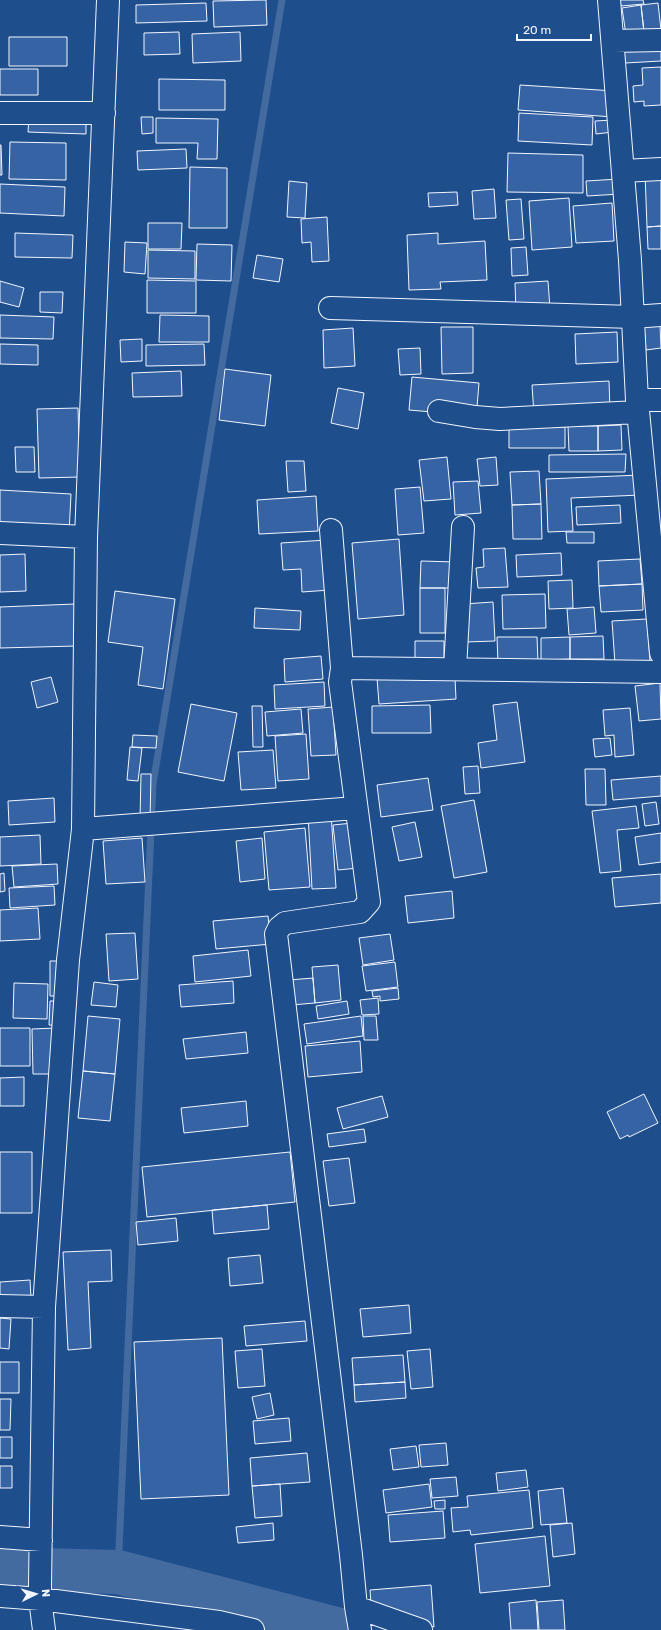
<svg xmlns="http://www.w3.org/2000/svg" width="661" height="1630" font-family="Rubik,sans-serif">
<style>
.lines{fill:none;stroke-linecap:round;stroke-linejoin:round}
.stream{stroke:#446ba0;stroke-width:7}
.river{stroke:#446ba0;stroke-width:44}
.building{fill:#3563a3;stroke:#f2f6ff}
.street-casing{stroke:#f2f6ff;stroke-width:24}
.street{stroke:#1f4e8c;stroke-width:22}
</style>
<rect width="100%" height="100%" fill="#1f4e8c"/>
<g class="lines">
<path class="stream" d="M118,1572l35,-788 129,-784"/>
<path class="river" d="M0,1569l118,3 222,58"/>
</g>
<path class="building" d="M266,0l1,25 -53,2 -1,-26z
M620,0h23l1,4 -23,2z
M206,3l1,18 -71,2v-18z
M658,3l3,27 -17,2 -3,-27z
M641,5l3,27 -18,3 -4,-27z
M179,32l1,22 -36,1v-22z
M240,32l1,29 -48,2 -1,-29z
M9,37h58v29h-58z
M661,44v17l-36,2 -1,-16z
M661,67v38l-17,1v-5l-10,1 -1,-16 10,-1 -1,-17z
M0,69h38v26h-38z
M159,79l66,1v30h-66z
M520,85l95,6 -2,26 -95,-7z
M519,113l74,4 -1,28 -74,-4z
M29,116l57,1v17l-58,-2z
M141,117h12v16l-11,1z
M156,118l62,1 -1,40h-20l1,-16h-42z
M613,120v12l-17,2 -1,-13z
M10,142l56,1v37l-57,-1z
M0,145h1l1,30h-2z
M186,149l1,19 -49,2 -1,-19z
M508,153l75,2v38l-76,-1z
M190,167l37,1v60h-38z
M661,172v54l-14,1 -2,-54z
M619,179l1,15 -33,2 -1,-15z
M289,181l18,2 -2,35 -18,-1z
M0,184l65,3 -1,29 -64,-3z
M494,189l2,29 -22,1 -2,-28z
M457,192l1,13 -29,2 -1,-14z
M569,198l3,49 -40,3 -3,-49z
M521,199l3,40 -15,1 -3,-40z
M612,203l2,38 -38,2 -3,-37z
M327,217l2,44 -17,1 -1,-20 -9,1 -1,-24z
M148,223h34l-1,26h-33z
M661,226v23h-13l-1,-22z
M15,233l58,2 -1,23 -57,-1z
M438,233v11l47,-3 2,39 -47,2 1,7 -32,1 -2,-55z
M125,242l22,1 -2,31 -21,-2z
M197,244l35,1 -1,36 -35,-1z
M526,247l2,28 -16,1 -1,-28z
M148,250l47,1v28l-47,-1z
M257,255l26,4 -4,23 -26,-4z
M147,280l49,1v32h-49z
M0,281l24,7 -5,19 -19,-5z
M548,281l2,28 -34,2 -1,-28z
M40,292h23l-1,21 -22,-1z
M0,315l54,2 -1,22 -53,-1z
M160,315l49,1v26h-50z
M660,325l1,23 -15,2 -2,-24z
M441,327h32v46l-31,1z
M353,328l2,38 -31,2 -1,-38z
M617,332l1,30 -42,2 -1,-30z
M142,339v22l-21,1 -1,-22z
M0,344l38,1v20l-38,-1z
M204,344l1,21 -59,1v-21z
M420,348l1,26 -21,1 -2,-26z
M225,369l46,6 -6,51 -46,-6z
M181,371l1,25 -49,1 -1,-24z
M412,377l67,6 -2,24 -45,5 -23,-2z
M609,381l1,30 -76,4 -2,-30z
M338,388l26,5 -6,36 -27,-6z
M78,408l2,69 -41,1 -2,-69z
M621,425l1,25 -24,1v-25z
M568,426h30v25h-29z
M565,427v21h-56v-20z
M15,447h19l1,25h-19z
M626,454l-1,18h-76v-17z
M447,457l4,42 -27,2 -5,-41z
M496,457l2,28 -18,1 -3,-27z
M286,461h18l2,30 -18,1z
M539,471l2,33 -29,1 -2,-33z
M640,475l1,20 -70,3 2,33 -25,1 -2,-53z
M478,481l3,32 -26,2 -2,-33z
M420,487l4,46 -26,2 -3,-46z
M0,490l71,4 -2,40 -69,-4z
M316,496l2,35 -59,3 -2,-34z
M541,504l1,35h-29l-1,-34z
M620,505l1,18 -44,2 -1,-18z
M566,532h28v11h-27z
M399,539l5,76 -46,4 -6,-76z
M326,540l4,50 -28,2 -1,-23 -18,1 -2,-27z
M505,548l3,39 -30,1 -2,-20 8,-1 -1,-18z
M561,553l1,22 -45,2 -1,-22z
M25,554l1,37 -26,1v-37z
M640,559l2,25 -43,2 -1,-25z
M421,561l35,1v26h-36z
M572,580l1,28 -24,1 -1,-28z
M642,584l1,26 -42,2 -2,-26z
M420,588h25v45h-25z
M115,591l60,8 -12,90 -25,-4 5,-38 -35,-5z
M545,594l1,34 -43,1 -1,-34z
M493,602l2,39 -29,1 -2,-38z
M75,604l1,42 -76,2v-41z
M594,607l2,26 -27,2 -2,-26z
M255,608l46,3 -1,19 -46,-2z
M647,619l3,42 -35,3 -3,-43z
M603,636l1,23h-34v-22z
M497,637h40l1,25 -40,1z
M570,637v22l-29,1v-22z
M415,641h29v19h-29z
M321,656l2,23 -38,3 -1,-23z
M419,675v5l36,-2 1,21 -77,5 -2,-26z
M51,677l7,25 -21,6 -6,-26z
M324,682l1,24 -50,3 -1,-24z
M660,683l1,36 -22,2 -4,-35z
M517,702l8,60 -44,6 -3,-25 19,-3 -4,-35z
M191,704l46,9 -13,68 -46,-9z
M430,705l1,28h-59v-27z
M252,706h10l1,41h-10z
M333,707l3,48 -25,1 -3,-47z
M630,708l4,47 -19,2 -1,-22 -9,1 -2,-26z
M301,709l2,24 -36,3 -2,-24z
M306,734l3,45 -31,2 -3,-45z
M133,735l24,1 -1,12 -24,-1z
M610,738l2,17 -17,2 -2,-18z
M130,747l12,1 -4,33 -11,-1z
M273,750l3,38 -35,2 -3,-38z
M478,766l2,27 -15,1 -2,-27z
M585,769h20l1,36h-20z
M141,774h10l-1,47 -10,-1z
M661,776v20l-48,4 -2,-20z
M428,778l5,32 -52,7 -4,-32z
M54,798l1,24 -46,3 -1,-24z
M474,800l13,72 -33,6 -13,-72z
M656,802l3,22 -14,2 -3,-22z
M636,806l3,22 -22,2 4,41 -21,2 -8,-62z
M331,813l5,75 -24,1 -4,-75z
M415,822l7,35 -23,4 -7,-34z
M353,823l5,45 -20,2 -5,-45z
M305,828l5,59 -41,3 -5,-58z
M661,833v29l-22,3 -4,-28z
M40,835l1,29 -41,2v-29z
M142,838l3,44 -39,2 -3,-43z
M262,838l3,41 -25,3 -4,-41z
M57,864l1,20 -44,3 -2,-21z
M4,873l1,18 -5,1v-18z
M661,874v29l-46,4 -3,-29z
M54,886l1,19 -45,3 -1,-20z
M452,891l2,27 -46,5 -3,-27z
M38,908l2,31 -40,2v-31z
M268,916l3,28 -55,5 -3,-28z
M135,933l3,46 -29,2 -3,-47z
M390,934l4,26 -31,5 -4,-27z
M248,950l3,26 -56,6 -2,-26z
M50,961h14l1,35h-15z
M395,962l3,25 -32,4 -4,-25z
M338,965l3,35 -26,3 -3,-36z
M313,978l2,25 -24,2 -2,-25z
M233,981l1,22 -53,4 -2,-22z
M94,982l24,3 -2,22 -25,-2z
M14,983l34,1 -1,35 -34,-1z
M398,988l1,11 -19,2v-5l-7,1 -1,-6z
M378,998l1,16 -17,1 -2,-15z
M50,1001h12l-1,25 -12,-1z
M347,1001l2,13 -31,5 -2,-13z
M88,1016l32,3 -5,55 -32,-3z
M361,1016l2,20 -56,8 -3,-20z
M363,1016h13l2,24h-14z
M0,1028h30v38h-30z
M56,1028l1,46h-24l-1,-45z
M246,1032l2,21 -62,6 -3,-20z
M360,1041l2,31 -54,5 -3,-31z
M83,1071l32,3 -5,47 -32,-3z
M24,1077v29h-24v-28z
M644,1094l14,29 -29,14 -1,-2 -8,4 -13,-27z
M382,1096l6,21 -45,12 -6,-21z
M246,1101l2,25 -64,7 -3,-25z
M364,1129l2,13 -37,5 -2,-13z
M0,1152h32v61h-32z
M290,1152l5,50 -148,15 -5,-50z
M349,1158l6,45 -26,3 -6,-45z
M267,1205l2,24 -55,5 -2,-24z
M176,1218l2,23 -40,4 -2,-23z
M111,1250l1,31 -24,1 3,66 -23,2 -5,-98z
M260,1255l3,28 -33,3 -2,-28z
M30,1280l1,18 -31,2v-18z
M409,1305l2,28 -48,4 -3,-28z
M0,1318l11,1 -2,30 -9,-1z
M305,1321l2,20 -61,5 -2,-20z
M222,1338l7,157 -88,4 -7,-157z
M262,1349l3,37 -27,2 -3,-37z
M430,1349l3,38 -22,2 -4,-38z
M403,1355l2,27 -51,3 -2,-27z
M0,1362h19v31h-19z
M405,1382l1,16 -51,4 -1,-17z
M270,1393l4,22 -17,4 -5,-22z
M0,1399h11l-1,31h-10z
M289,1418l2,23 -36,3 -2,-23z
M0,1437h12v21h-12z
M446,1443l2,22 -27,2 -2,-22z
M416,1446l3,21 -26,3 -3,-21z
M307,1453l3,29 -58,4 -2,-28z
M0,1466h12v22h-12z
M526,1470l2,17 -30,4 -2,-18z
M456,1477l2,19 -26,2 -2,-19z
M280,1484l2,32 -27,2 -3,-32z
M429,1484l3,23 -46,6 -3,-23z
M563,1488l4,35 -26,2 -3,-34z
M529,1490l4,38 -62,7 -1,-5 -17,2 -2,-24 17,-1 -1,-11z
M445,1500v9h-10l-1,-8z
M443,1511l2,27 -55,4 -2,-27z
M273,1523l1,17 -36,3 -2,-16z
M572,1523l3,31 -22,3 -3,-32z
M545,1536l5,50 -70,7 -5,-49z
M431,1585l3,42 -63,-23 -1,-14z
M536,1600l2,30h-27l-2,-27z
M563,1600l2,30h-26l-2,-28z"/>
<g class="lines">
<defs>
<path id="street" d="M609,0l21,260 7,140 24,253
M613,41l48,-1
M0,113h104
M623,171l38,-2
M330,308l303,9 28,-2
M637,400h24
M439,411l36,6 25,2 138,-7
M331,530l11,138
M0,533l86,4
M455,669l8,-142
M83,829l273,-21
M0,1306l44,1
M0,1537l41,3
M0,1596l40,3 179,23 34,8
M356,1607l65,23
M44,1630l-4,-31v-14l4,-278 24,-347 15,-131 3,-292 22,-537
M360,1630l-4,-23 -5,-52 -75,-621 3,-6 6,-5 75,-11 9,-10 -29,-220 2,-14 319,4"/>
</defs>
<use href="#street" class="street-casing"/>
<use href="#street" class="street"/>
</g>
<g transform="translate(36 1594) rotate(85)" stroke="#1f4e8c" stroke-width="3" paint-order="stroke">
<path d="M0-3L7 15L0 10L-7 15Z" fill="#f2f6ff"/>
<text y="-6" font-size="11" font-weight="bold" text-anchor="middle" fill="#f2f6ff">N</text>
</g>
<path d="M517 34v6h74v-6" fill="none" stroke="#f2f6ff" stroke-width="2"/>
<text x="523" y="34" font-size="12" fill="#f2f6ff" stroke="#1f4e8c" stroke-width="3" paint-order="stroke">20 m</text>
</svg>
